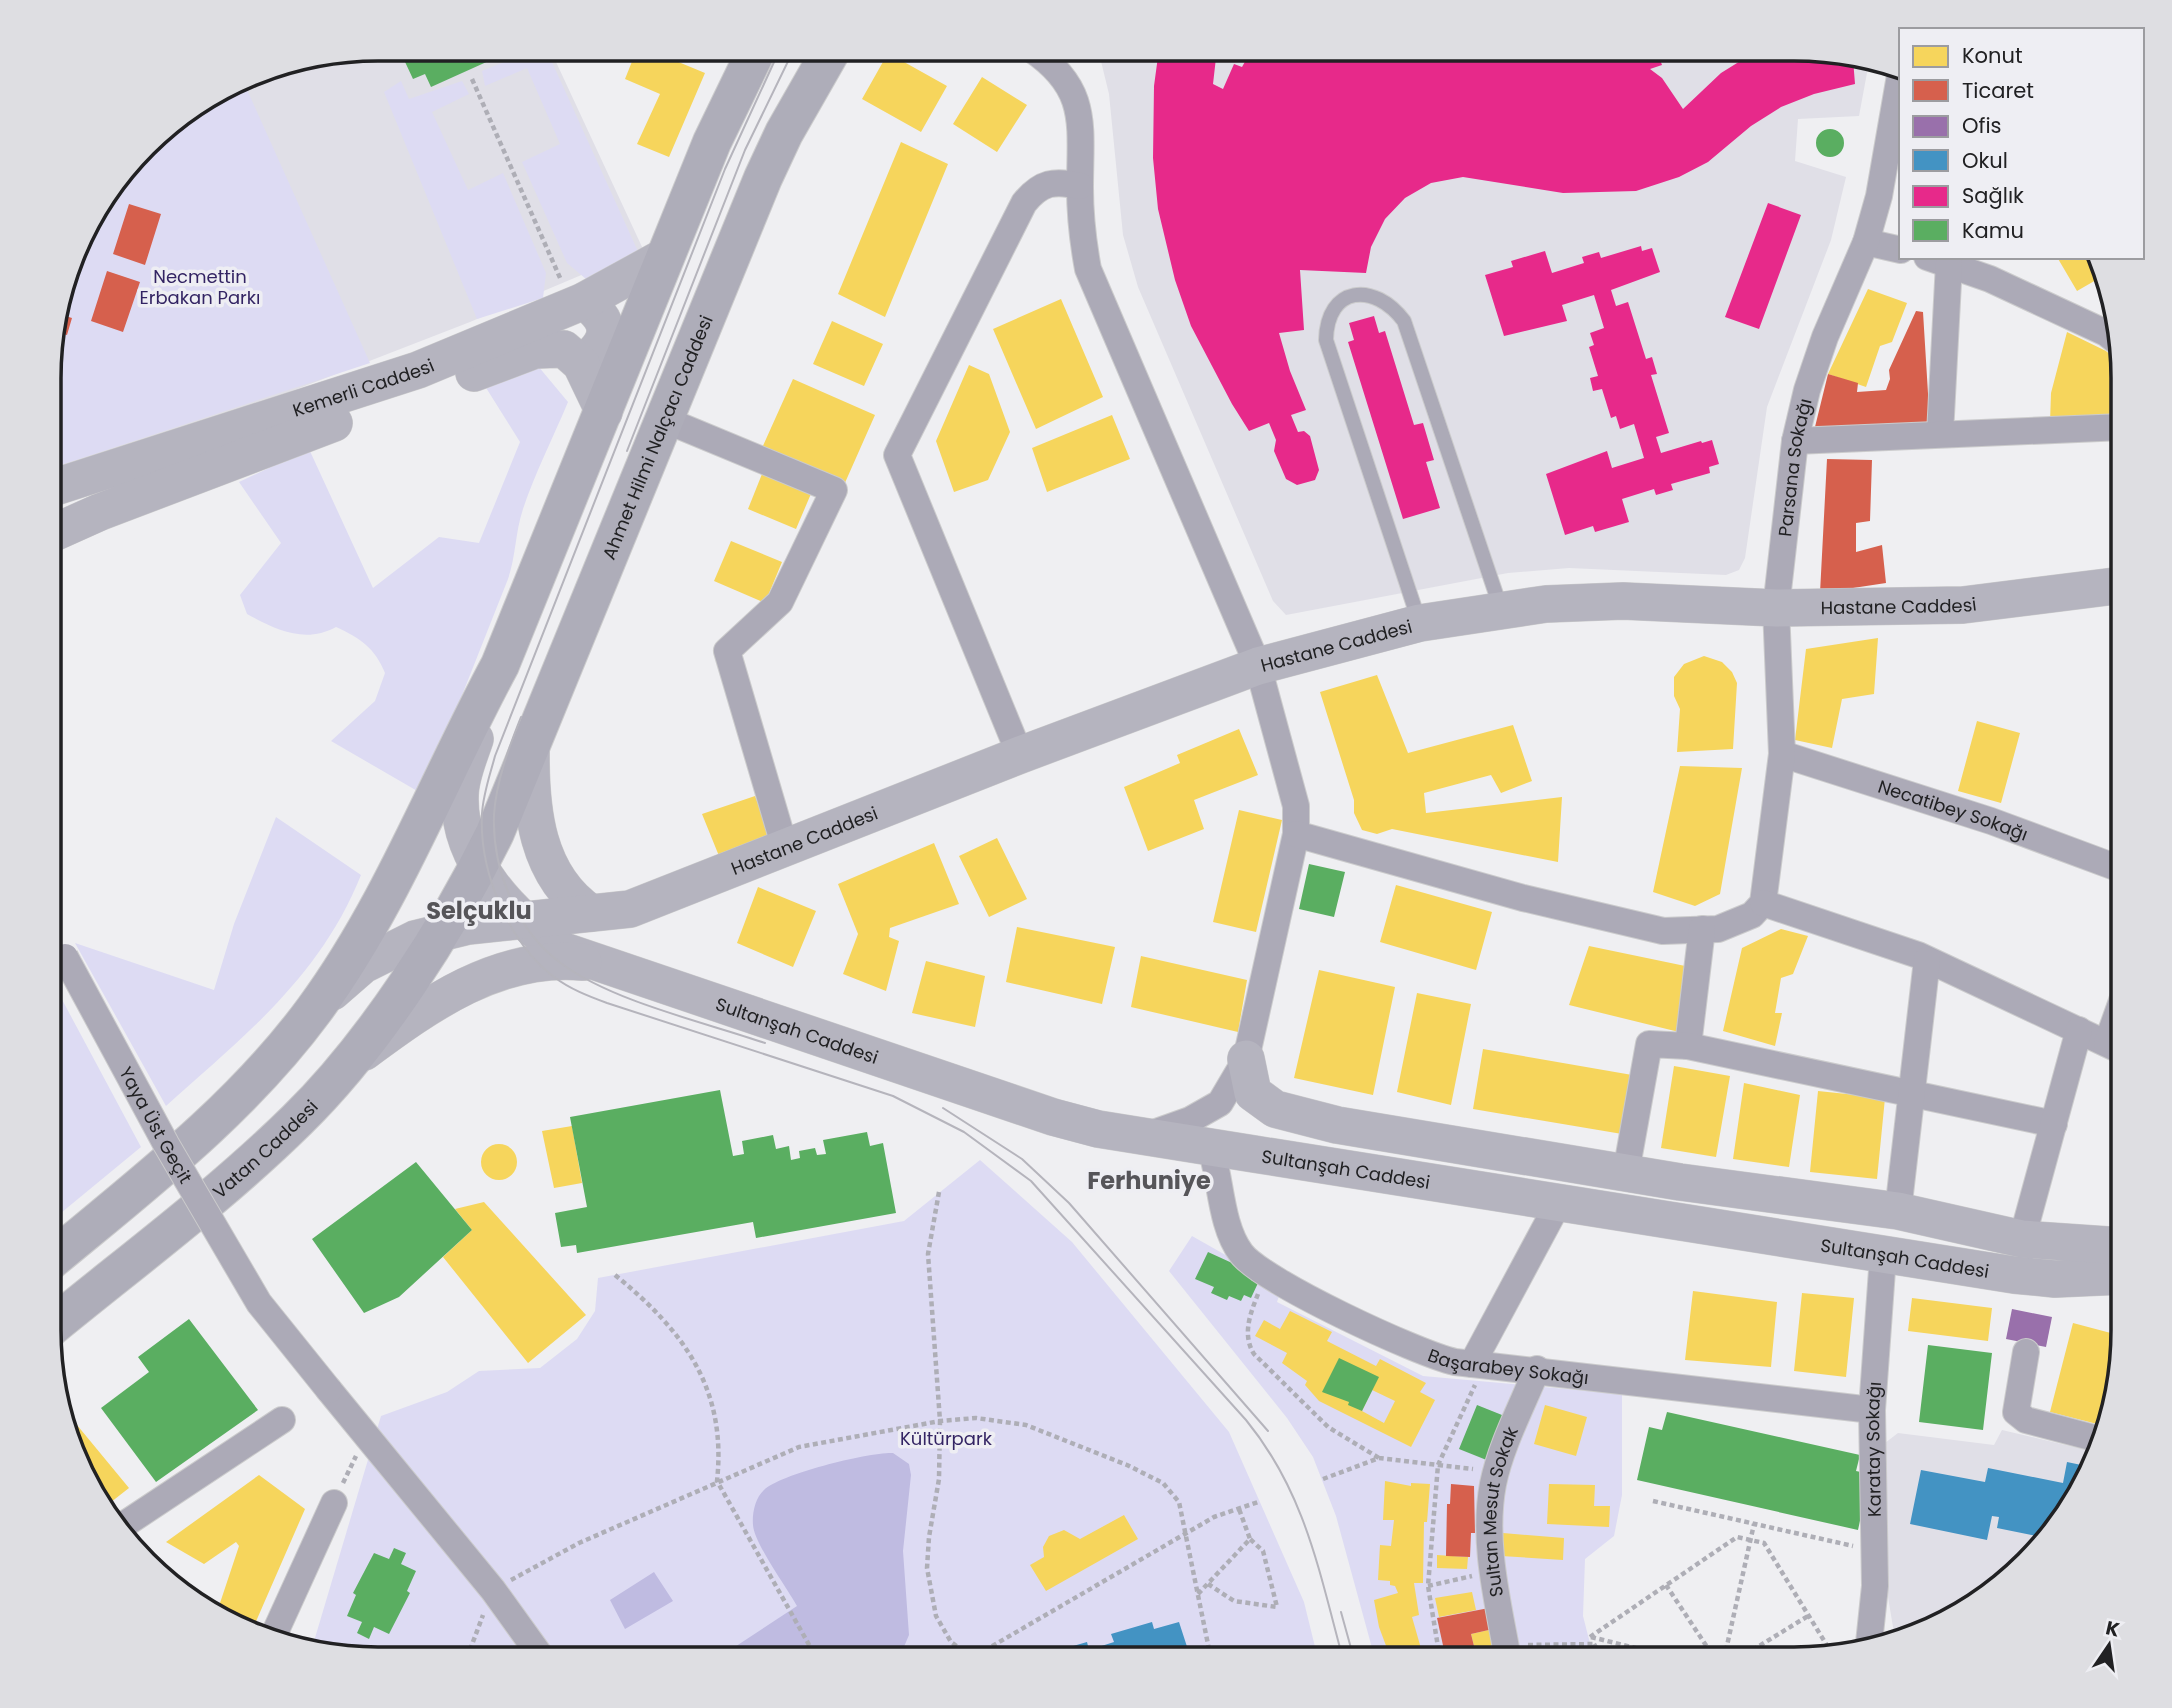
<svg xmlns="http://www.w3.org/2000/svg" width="2172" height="1708" font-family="Poppins,sans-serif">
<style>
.built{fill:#e0dfe7}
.green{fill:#dddbf3}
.water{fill:#bfbbe1}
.homes{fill:#f6d55c;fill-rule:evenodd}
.shops{fill:#d6604d}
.offices{fill:#9970ab}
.schools{fill:#4393c3}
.health{fill:#e7298a}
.public{fill:#5aae61}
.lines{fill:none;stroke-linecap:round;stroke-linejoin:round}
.lane-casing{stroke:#cbcbcc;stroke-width:16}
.street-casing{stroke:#cbcbcc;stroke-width:28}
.secondary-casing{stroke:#cbcbcc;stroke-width:38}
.primary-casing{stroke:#cbcbcc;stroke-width:40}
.path{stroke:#aeaeb6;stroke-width:4.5;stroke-dasharray:5 3.5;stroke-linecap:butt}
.lane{stroke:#acaab7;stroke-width:14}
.street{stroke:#acaab7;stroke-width:26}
.secondary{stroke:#b5b4bf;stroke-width:37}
.primary{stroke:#aeadb9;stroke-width:38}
.tram{stroke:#b5b4bc;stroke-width:2}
.street-bridge-casing{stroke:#cbcbcc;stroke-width:28;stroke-linecap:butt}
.street-bridge{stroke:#acaab7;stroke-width:26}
.labels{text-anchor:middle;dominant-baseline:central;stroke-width:7;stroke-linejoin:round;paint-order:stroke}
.park-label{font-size:18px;fill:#332463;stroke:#eeeef3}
.street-label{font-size:18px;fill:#212123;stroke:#eeeef3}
.district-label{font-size:24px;font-weight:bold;fill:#565559;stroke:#eeeef3}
.rim{fill:none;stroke:#212123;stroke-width:3.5}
</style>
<rect width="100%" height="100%" fill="#efeff2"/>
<path class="built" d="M378,49h172l93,200 -173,73 -299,116 -119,36v-139l41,-121 69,-84 110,-63z
M1098,49l717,1 54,12 -10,54 -61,3 -3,42 51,16 -15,63 -64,167 -22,151 -6,12 -13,5 -157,-7 -61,5 -222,42 -13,-14 -135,-314 -15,-52 -14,-141z
M2002,1430l97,23 -1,3 -57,91 -121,87 -25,5 -13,-78 3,-118 13,-10 96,12z"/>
<path class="green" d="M508,49h38l95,209 -55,21 -19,-16 -45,-101 38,-18 -33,-76 -42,18 -3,-15 27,-11z
M401,81l8,18 53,-18 7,13 -37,18 36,78 35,-17 43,100 -3,25 -66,21 -93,-227z
M244,83l126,280 -318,105v-133l41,-121 69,-84z
M528,354l40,48c-15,36 -33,71 -45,107 -8,24 -7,47 -15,70l-78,197 -11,16 -88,-51 44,-40 10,-28c-10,-25 -25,-35 -49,-46 -31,17 -60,3 -89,-13l-7,-19 41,-52 -42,-61 70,-33 64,139 66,-51 40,6 41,-101 -42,-67z
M276,817l85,58c-41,102 -116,160 -195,231l-91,-163 139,47 20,-66z
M51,979l90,168 -91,75z
M980,1160l92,82 157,190 75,170 14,57 -961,-1 -45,-10 69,-232 66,-24 32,-21 61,-3 37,-29 18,-28 3,-33 306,-57z
M1192,1236l90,51 -5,15 146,74 199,18v101l-8,41 -29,23 -2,57 11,43h-219l-39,-143 -23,-59 -26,-39 -118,-147z"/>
<path class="water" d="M893,1453l16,11 2,11 -8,76 6,84 -6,14 -13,10 -172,-1 79,-52c-10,-18 -43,-63 -44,-81 -1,-11 2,-27 11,-35 16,-16 105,-38 129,-37z
M654,1572l19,29 -48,28 -15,-29z"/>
<path class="homes" d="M637,49h10l58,24 -36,84 -32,-13 23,-50 -35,-15z
M888,53l59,33 -26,46 -59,-33z
M982,77l45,28 -30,47 -44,-28z
M901,142l47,22 -63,153 -47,-23z
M2057,257h42l4,19 -26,15z
M1868,289l39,14 -15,39 -12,4 -14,41 -38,-13z
M1061,299l42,98 -67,32 -43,-100z
M832,321l51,23 -19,42 -51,-22z
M2067,332l39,19 14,12 3,55 -73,5 1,-30z
M969,365l20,9 21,58 -22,48 -34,12 -18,-51z
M793,379l82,36 -31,70 -82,-37z
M1112,415l18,44 -83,33 -15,-44z
M764,469l49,20 -17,40 -48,-20z
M731,541l51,21 -17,41 -51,-22z
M1878,638l-4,56 -32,5 -10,49 -37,-8 11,-91z
M1704,656l18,6 10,10 5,11 -4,66 -56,3 3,-43 -6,-13v-19l10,-13z
M1377,675l31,78 105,-28 19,56 -31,12 -10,-18 -67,18 2,20 136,-16 -4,65 -166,-33 -15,5 -15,-4 -8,-17v-13l-34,-108z
M1977,721l43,12 -19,70 -43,-12z
M1239,729l19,46 -64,25 10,29 -56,22 -24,-64 56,-24 -3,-8z
M1680,766l62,2 -22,126 -25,12 -42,-14z
M755,796l16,42 -52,18 -17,-42z
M1239,810l43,10 -26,112 -43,-10z
M997,838l30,61 -38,18 -30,-61z
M934,843l25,61 -69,24 -1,9 10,4 -13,50 -43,-17 15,-40 -20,-50z
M1396,885l96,27 -16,58 -96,-28z
M758,887l58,24 -23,56 -56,-24z
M1017,927l98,20 -13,57 -96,-22z
M1781,929l27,7 -15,38 -12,4 -6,35h7l-7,33 -52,-15 19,-83z
M1589,946l101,21 -11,65 -110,-27z
M1141,956l106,24 -9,52 -107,-25z
M926,961l59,15 -10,51 -63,-14z
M1319,970l76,17 -22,108 -79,-17z
M1417,993l54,11 -20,101 -54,-13z
M1483,1049l155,27 -10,59 -155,-26z
M1674,1066l56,10 -14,81 -55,-9z
M1744,1083l56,12 -11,72 -56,-8z
M1818,1091l67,7 -8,81 -67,-7z
M572,1126l10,57 -28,5 -12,-57z
M481 1162a18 18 0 1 1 36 0a18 18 0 1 1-36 0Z
M484,1202l102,113 -58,48 -85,-106 29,-27 -17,-21z
M1693,1291l84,11 -6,65 -86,-7z
M1802,1293l52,5 -8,79 -52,-6z
M1912,1298l80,10 -4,33 -80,-10z
M1290,1311l42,21 -5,9 49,25 4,-7 46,24 -6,9 15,8 -24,47 -92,-46 -14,-16 2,-4 -25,-18 5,-10 -32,-17 9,-16 16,9zM1372,1390l23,11 -11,22 -22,-12z
M2073,1323l49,13v16l-12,36h4l-9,38 -55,-14z
M1545,1405l42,12 -11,39 -42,-12z
M77,1425l52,63 -23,18 -23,-30 -12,-45z
M259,1475l46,34 -54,124 -34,-21 22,-66 -3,-4 -32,22 -38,-22z
M1385,1481l26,5v-3l19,1 -3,38h-3l-1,61h-9l5,32 -7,2 12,42h-33l-12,-32 -5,-27 24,-7 -3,-7 -5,-1v-4l-12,-1 2,-35 11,1 3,-26h-11z
M1549,1484l46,1 -1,21h16l-1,21 -62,-3z
M1124,1515l14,24 -92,52 -16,-26 14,-8 -1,-10 6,-11 15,-6 16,9z
M1503,1533l61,5 -1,22 -62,-4z
M1437,1555l31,2 -1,12 -30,-1z
M1472,1592l4,18 -37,7 -4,-19z
M1493,1629l5,21 -34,7 -2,-9 12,-2 -3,-12z"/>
<path class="shops" d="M129,204l32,10 -16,51 -32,-11z
M107,271l33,11 -17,50 -32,-11z
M1916,311l7,1 7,114 -116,5 14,-57 30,9 -1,9 29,-2 4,-11 -1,-9z
M59,314l13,4 -5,17 -14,-4z
M1827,459l45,1 -2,61 -14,2v29l26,-7 4,38 -66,10z
M1451,1484l23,2 1,47h-4l-1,24 -24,-1 1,-52h3z
M1489,1608l4,21 -22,5 3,12 -12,2 2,9 -18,2 -9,-41z
M1520,1647h31l1,12h-32z"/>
<path class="offices" d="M2012,1309l40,8 -6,30 -40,-8z"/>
<path class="schools" d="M2067,1462l24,5 -45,71 -49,-10 2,-11 -7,-1 -5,24 -77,-16 11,-54 64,12 3,-14 75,15z
M1152,1622l2,7 25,-7 12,37h-148l-1,-4 45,-13 2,8 25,-8 -3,-8z"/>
<path class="health" d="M1159,49h58l-4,35 10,5 11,-25 8,3 10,-18 409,1 -2,7 3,8 -12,4 12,9 21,31 38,-36 37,-23h57l38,9 2,25 -41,10 -33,13 -30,19 -43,36 -29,15 -43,14 -73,2 -100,-16 -32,6 -26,15 -20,21 -14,28 -5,26 -66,-3 4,60 -25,3 11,38 16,39 -15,5 7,17 6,-1 6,5 9,34 -4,10 -18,5 -11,-6 -12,-28 2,-11 -7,-17 -20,8 -17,-27 -41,-78 -16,-46 -17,-71 -5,-51 1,-72z
M1768,203l33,12 -42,114 -34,-12z
M1641,246l1,5 10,-3 8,24 -49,18 5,16 12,-4 18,57 6,-2 5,17 -6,1 18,58 -13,4 5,16 40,-12 1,2 10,-3 7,24 -10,3 1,6 -39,11 2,6 -17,5 -2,-6 -32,10 7,23 -34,10 -2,-6 -28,9 -19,-61 61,-23 5,17 32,-10 -10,-34 -14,5 -4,-13 -5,2 -9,-29 -9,2 -3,-13 8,-2 -9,-29 5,-2 -4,-12 14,-5 -10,-33 -32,10 5,16 -63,15 -19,-61 28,-8 -2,-6 34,-10 7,22 32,-10 -2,-6 17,-5 2,6z
M1374,316l5,17 6,-2 29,94 9,-2 11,37 -8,2 14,46 -37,11 -55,-177 6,-2 -5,-17z"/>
<path class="public" d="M399,49h101l2,6 -71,32 -6,-13 -12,5z
M1816 143a14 14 0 1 1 28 0a14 14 0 1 1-28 0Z
M1309,864l36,8 -11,45 -35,-8z
M720,1090l13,66 11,-2 -2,-13 31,-6 3,14 13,-3 2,14 9,-2 -1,-7 16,-3 2,7 9,-1 -3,-14 44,-8 3,14 13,-3 13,70 -140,25 -3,-16 -176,31 -1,-8 -15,2 -6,-34 32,-6 -17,-90z
M416,1162l56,68 -73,67 -35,16 -52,-74z
M1208,1252l46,21 -3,7 7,3 -7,15 -7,-3 -3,6 -12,-5 -2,4 -16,-7 3,-6 -19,-8z
M189,1319l69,91 -102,72 -55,-74 48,-36 -11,-15z
M1928,1345l64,8 -9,77 -64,-8z
M1339,1358l40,19 -17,34 -14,-6 1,-3 -27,-10z
M1477,1405l30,12 -18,44 -30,-12z
M1667,1412l193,43 -4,16 14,3 -12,56 -221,-50 12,-53 13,3z
M394,1548l12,5 -5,11 15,7 -9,20 3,2 -21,41 -15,-7 -5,12 -12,-6 5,-11 -15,-6 9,-21 -3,-2 21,-40 15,6z"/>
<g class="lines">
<defs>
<path id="lane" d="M1419,621l-93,-281c1,-54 48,-59 78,-19l97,288"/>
<g id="street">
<path d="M1031,49c59,40 49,76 49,139 0,27 3,54 8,81l170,397 38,140v28l-50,225 -26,44 -30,17 -42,15"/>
<path d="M1866,242l35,8"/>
<path d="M1927,257l63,22 116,54 9,7"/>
<path d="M663,419l171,71 -54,112 -53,49 58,197"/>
<path d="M1940,434l9,-171"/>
<path d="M1795,441l328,-14"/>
<path id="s1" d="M1782,754l209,67 132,49"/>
<path d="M1020,755l-123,-300 127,-252c17,-21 30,-23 56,-17"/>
<path id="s2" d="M1296,834l227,64 140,33 55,-2 34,-14 11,-12 19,-149 -6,-146 19,-167 12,-51 18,-53 41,-95 13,-46 22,-126"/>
<path d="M1763,903l155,52 204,96"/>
<path d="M2107,1043l16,-45"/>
<path d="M1688,1046l14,-117"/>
<path id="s3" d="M1208,1146l5,10c8,30 9,72 28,97 20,28 177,101 214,109l417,48"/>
<path d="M1626,1172l23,-128 39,2 366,78"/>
<path d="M1898,1211l29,-251"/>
<path d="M2022,1239l57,-209"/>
<path d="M2026,1352l-10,60 10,8 76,20"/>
<path d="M1472,1364l87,-162"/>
<path d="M329,1390l164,200 49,68"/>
<path d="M122,1526l160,-106"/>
<path d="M272,1639l62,-136"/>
<path id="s4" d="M1869,1643l6,-57 -3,-176 11,-154"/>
<path id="s5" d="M1508,1659c-10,-57 -26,-117 -15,-175 8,-39 29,-78 44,-115"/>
</g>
<g id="secondary">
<path d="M581,364c28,-21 35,-40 3,-63"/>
<path d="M474,373l61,-23 29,-1 17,15 23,48"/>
<path id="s6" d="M52,488l366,-118 166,-69 80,-44"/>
<path d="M51,534l49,-22 234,-89"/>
<path id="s7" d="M475,739c-6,18 -15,38 -15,57 -2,66 53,122 104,155l489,166 45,12 156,25 760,121 41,4 67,-3"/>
<path d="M531,747c-1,62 5,129 60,166"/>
<path id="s8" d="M332,992l31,-27 52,-26 53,-13 162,-17 390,-154 238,-89 162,-43 126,-19 77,-3 153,7 187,-3 160,-20"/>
<path d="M364,1052c65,-48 134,-98 219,-90"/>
<path d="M1246,1059l7,34 22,16 62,16 343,57 218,29 124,28 100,7"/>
</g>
<g id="primary">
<path d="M50,1261c93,-77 192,-153 264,-251 78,-106 124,-230 186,-345l212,-523 45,-93"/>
<path id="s9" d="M50,1328c83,-68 171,-133 247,-208 77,-75 151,-191 198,-287l268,-655 21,-45 48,-84"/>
</g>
</defs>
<use href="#lane" class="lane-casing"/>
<use href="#street" class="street-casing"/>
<use href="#secondary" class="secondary-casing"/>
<use href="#primary" class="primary-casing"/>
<path class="path" d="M472,79l89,201
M939,1192l-11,62 12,167 -1,58 -10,58 -2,31 9,48 15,26 23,17
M615,1275c69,56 112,114 102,206l100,178
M1258,1294c-8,20 -16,41 -4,60l74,73 51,31
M1323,1479l56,-21 59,7 37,-80
M343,1483l13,-27
M1653,1501l200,45
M511,1580l68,-37 220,-96 141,-26 36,-3 50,7 101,40 36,18 16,19 32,157
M1208,1584l26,17 43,6 -14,-56 -13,-12
M1666,1585l49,74
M1428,1586l44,-10
M1198,1594l52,-55 -11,-30
M1590,1637l147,-100 27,6 67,109
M1591,1637l89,22
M1594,1644l9,15
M1528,1645l66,-1
M467,1658l16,-43
M970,1659l244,-142 44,-15
M1440,1659l-12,-73 10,-121 35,4
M1724,1659l30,-135
M1738,1659l70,-43"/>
<use href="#lane" class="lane"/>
<use href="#street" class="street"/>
<use href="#secondary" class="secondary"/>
<use href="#primary" class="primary"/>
<path class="tram" d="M780,49l-55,120 -230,587c-5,19 -12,38 -13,58 -3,57 26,128 72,163 16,12 34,19 53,26l286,93 71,36 67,49 215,239c59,72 73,151 97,239
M627,451l118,-301 49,-101
M521,717c-12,30 -25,65 -27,98 -2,54 23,117 68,149 52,38 142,58 203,79
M943,1108l79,51 47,44 199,228
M1341,1612l13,47"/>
<defs>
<g id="street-bridge">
<path id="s10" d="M65,957l101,187 93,159 70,87"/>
</g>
</defs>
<use href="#street-bridge" class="street-bridge-casing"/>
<use href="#street-bridge" class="street-bridge"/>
</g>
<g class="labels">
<g class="park-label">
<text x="200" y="276">Necmettin<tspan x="200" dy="21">Erbakan Parkı</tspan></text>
<text x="946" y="1438">Kültürpark</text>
</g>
<g class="street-label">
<text stroke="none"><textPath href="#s6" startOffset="327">Kemerli Caddesi</textPath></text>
<text stroke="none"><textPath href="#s9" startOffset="1101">Ahmet Hilmi Nalçacı Caddesi</textPath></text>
<text stroke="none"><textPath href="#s2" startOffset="926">Parsana Sokağı</textPath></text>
<text stroke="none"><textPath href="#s8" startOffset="1638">Hastane Caddesi</textPath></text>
<text stroke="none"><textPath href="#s8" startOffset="1071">Hastane Caddesi</textPath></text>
<text stroke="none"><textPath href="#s1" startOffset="180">Necatibey Sokağı</textPath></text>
<text stroke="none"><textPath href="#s8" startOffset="504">Hastane Caddesi</textPath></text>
<text stroke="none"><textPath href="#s7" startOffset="500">Sultanşah Caddesi</textPath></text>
<text stroke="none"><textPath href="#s10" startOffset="191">Yaya Üst Geçit</textPath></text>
<text stroke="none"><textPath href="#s9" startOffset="280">Vatan Caddesi</textPath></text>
<text stroke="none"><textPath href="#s7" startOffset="1068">Sultanşah Caddesi</textPath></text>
<text stroke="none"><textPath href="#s7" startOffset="1634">Sultanşah Caddesi</textPath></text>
<text stroke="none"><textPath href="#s3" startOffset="408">Başarabey Sokağı</textPath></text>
<text stroke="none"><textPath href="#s4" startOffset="194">Karatay Sokağı</textPath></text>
<text stroke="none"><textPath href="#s5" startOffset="150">Sultan Mesut Sokak</textPath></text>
</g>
<g class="district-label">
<text x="479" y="910">Selçuklu</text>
<text x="1149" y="1180">Ferhuniye</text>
</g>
</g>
<path d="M0 0H2172V1708H0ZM378 61H1794A317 317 0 0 1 2111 378V1330A317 317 0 0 1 1794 1647H378A317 317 0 0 1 61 1330V378A317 317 0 0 1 378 61Z" fill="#dedee2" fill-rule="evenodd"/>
<path class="rim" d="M378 61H1794A317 317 0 0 1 2111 378V1330A317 317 0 0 1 1794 1647H378A317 317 0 0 1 61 1330V378A317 317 0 0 1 378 61Z"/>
<rect x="1899" y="28" width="245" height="231" fill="#eeeef3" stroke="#9c9ca0" stroke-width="2"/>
<rect x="1913" y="46" width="35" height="21" fill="#f6d55c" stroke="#9c9ca0" stroke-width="2"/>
<text x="1962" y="63" font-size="21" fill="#212123">Konut</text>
<rect x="1913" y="80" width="35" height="21" fill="#d6604d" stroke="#9c9ca0" stroke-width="2"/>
<text x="1962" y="98" font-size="21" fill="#212123">Ticaret</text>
<rect x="1913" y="116" width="35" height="21" fill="#9970ab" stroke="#9c9ca0" stroke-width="2"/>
<text x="1962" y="133" font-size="21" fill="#212123">Ofis</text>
<rect x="1913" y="150" width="35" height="21" fill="#4393c3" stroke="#9c9ca0" stroke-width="2"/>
<text x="1962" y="168" font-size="21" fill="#212123">Okul</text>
<rect x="1913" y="186" width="35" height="21" fill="#e7298a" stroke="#9c9ca0" stroke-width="2"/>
<text x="1962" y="203" font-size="21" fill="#212123">Sağlık</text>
<rect x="1913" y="220" width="35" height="21" fill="#5aae61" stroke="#9c9ca0" stroke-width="2"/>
<text x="1962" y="238" font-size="21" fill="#212123">Kamu</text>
<g transform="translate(2109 1645) rotate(13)" stroke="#eeeef3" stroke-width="5" paint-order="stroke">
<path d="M0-5L12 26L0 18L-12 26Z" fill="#212123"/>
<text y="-10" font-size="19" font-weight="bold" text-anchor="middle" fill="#212123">K</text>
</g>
</svg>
